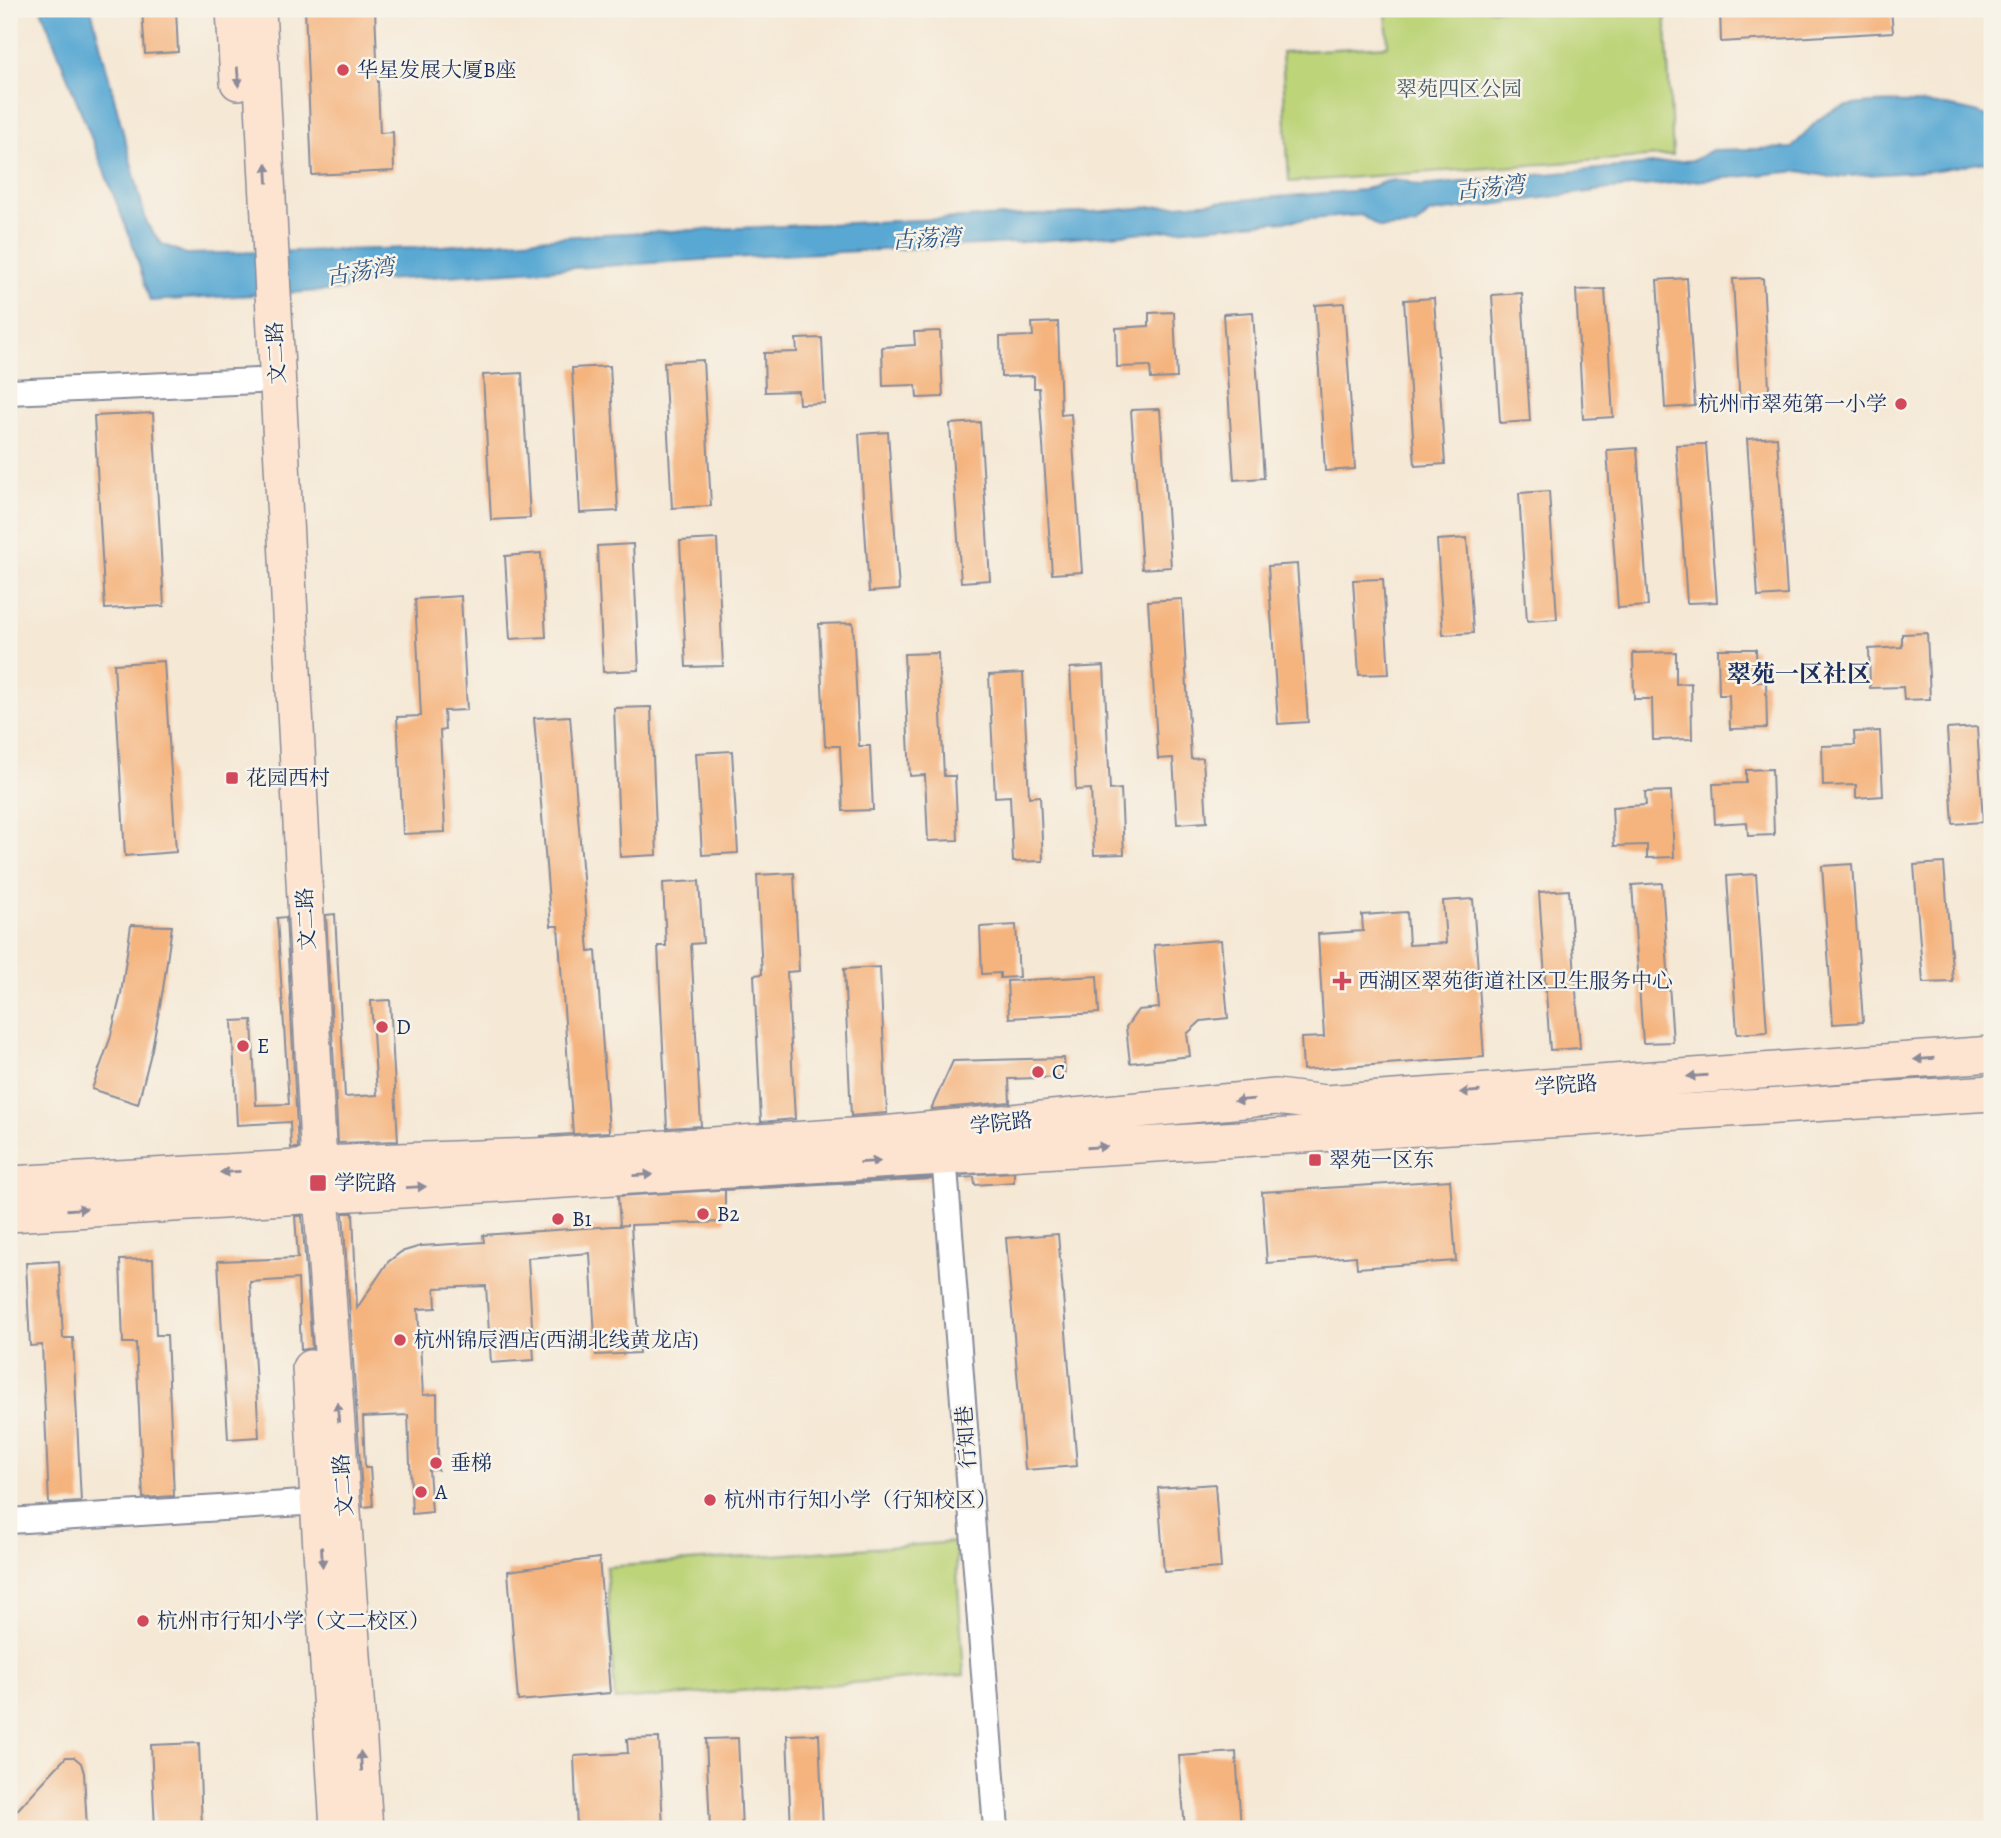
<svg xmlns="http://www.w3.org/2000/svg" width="2001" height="1838" font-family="Alegreya,'Noto Serif SC',serif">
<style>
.green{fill:#bdd479;stroke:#6c826c;stroke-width:2}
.water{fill:#59a8d3;stroke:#3a6c98;stroke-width:2}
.building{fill:#f5b47e}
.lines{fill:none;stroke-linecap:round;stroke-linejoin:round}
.minor-casing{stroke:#888c9a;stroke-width:28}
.secondary-casing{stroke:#888c9a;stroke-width:38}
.minor{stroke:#fff;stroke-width:24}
.secondary{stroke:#fde4d1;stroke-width:35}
.oneway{fill:#8c8a98}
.poi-dot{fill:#d1495b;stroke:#f7f3e8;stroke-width:2.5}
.labels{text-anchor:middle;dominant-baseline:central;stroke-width:5;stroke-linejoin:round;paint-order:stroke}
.poi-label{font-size:21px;fill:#1b2f5e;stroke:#f7f3e8;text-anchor:start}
.park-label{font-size:21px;fill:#445865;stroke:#f7f3e8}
.street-label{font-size:21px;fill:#1b2f5e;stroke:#f7f3e8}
.water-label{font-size:23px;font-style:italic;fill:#315987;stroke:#f7f3e8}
.quarter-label{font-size:24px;font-weight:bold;fill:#1b2f5e;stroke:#f7f3e8}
</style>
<rect width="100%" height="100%" fill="#f7f3e8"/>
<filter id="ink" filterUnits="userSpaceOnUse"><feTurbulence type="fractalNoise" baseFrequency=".0143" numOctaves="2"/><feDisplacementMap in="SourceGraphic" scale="14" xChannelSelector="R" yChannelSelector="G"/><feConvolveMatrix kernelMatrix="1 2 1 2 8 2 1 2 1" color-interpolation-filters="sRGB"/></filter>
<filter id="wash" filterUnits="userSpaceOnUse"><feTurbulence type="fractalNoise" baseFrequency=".00686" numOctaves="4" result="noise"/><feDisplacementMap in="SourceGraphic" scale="28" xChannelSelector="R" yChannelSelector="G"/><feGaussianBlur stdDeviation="1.57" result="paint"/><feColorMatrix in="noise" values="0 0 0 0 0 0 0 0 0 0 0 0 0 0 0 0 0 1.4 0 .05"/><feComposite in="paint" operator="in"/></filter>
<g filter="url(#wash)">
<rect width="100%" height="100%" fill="#f5e8d5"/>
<path class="green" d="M1386,9h279l8,146 -384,27 -7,-130 106,-6z
M955,1542l9,133 -349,25 -9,-133z"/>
<path class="water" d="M41,9h50l56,215 15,20 24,10 231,-6 187,-14 475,-21 284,-23c24,-10 32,-14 57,-4l274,-26 18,-10 80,-2c11,-12 25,-30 40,-37 30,-15 132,-9 160,8v42l-61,10 -100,6 -31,-6 -189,18 -181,24 -14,13 -36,2 -19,-13 -363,29 -218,11 -412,26 -28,9 -190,11 -17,-56z"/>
<g id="blocks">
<path class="building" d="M142,9h34l2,43 -33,2z
M305,9h70l5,124 13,-1 1,39 -82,4z
M1720,9h171l2,23 -172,10z
M1687,278l8,128 -30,2 -8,-128z
M1763,278l7,128 -30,1 -7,-128z
M1605,289l8,128 -30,2 -7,-129z
M1522,293l8,128 -30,2 -8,-128z
M1434,298l11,166 -30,2 -11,-166z
M1344,303l11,166 -30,2 -10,-166z
M1174,312l3,66 -26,1 -1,-13 -33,1 -1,-39 33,-2v-13z
M1253,312l11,166 -30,2 -11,-166z
M1058,322l3,93 10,-1 11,158 -30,2 -13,-186h-5v-12l-33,1 -1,-40 33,-1 -1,-13z
M940,331l3,66 -26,1 -1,-13 -33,1 -1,-39 33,-2 -1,-13z
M822,338l3,65 -26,1 -1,-13 -33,1 -1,-39 33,-1 -1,-13z
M703,360l8,146 -39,2 -8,-146z
M610,366l8,145 -38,2 -8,-145z
M522,373l8,145 -39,2 -8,-145z
M1160,409l11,158 -29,2 -11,-159z
M153,413l11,193 -59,3 -11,-193z
M980,422l10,158 -29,2 -11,-158z
M888,432l11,158 -30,2 -10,-158z
M1777,437l10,158 -29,2 -11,-158z
M1706,444l11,158 -30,1 -11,-158z
M1637,448l11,158 -30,2 -11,-158z
M1549,491l8,128 -30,2 -8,-128z
M1467,538l6,95 -30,2 -6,-95z
M717,539l6,127 -37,1 -6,-126z
M633,544l6,126 -36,2 -6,-126z
M541,553l5,84 -36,2 -5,-83z
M1297,564l11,158 -30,2 -10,-158z
M1383,579l6,95 -30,1 -6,-95z
M461,596l6,114 -23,1 1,19 -5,1 5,101 -42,2 -6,-117 24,-1 -6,-117z
M1182,599l9,160 12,-1 4,64 -30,2 -4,-66 -15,1 -10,-158z
M853,623l6,123h11l3,64 -30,1 -3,-65h-15l-6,-122z
M1927,633l3,66 -26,1 -1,-13 -33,1 -1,-39 33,-2v-13z
M1718,649h38l1,33h9l1,46 -37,1 -1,-34h-10z
M1676,652v32l15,-1 1,56 -39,1 -1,-41h-18l-1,-46z
M938,653l6,123h11l3,64 -30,1 -3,-66 -15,1 -6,-122z
M164,661l12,191 -51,4 -11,-192z
M1104,666l6,124 11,-1 3,65 -30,1 -3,-66 -15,1 -6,-122z
M1023,673l6,124 11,-1 3,65 -30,1 -3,-66 -15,1 -6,-122z
M651,707l6,148 -37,2 -6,-149z
M570,716l19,236 7,-1 13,181 -51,3 -18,1 33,-2 -15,-208h-7l-17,-208z
M1977,727l6,95 -30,2 -6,-95z
M1880,731l3,65 -27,2v-13l-33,1 -1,-40 33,-1 -1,-13z
M732,751l6,102 -36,2 -6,-102z
M1772,769l2,66 -26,1 -1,-14 -32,2 -2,-40 33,-1v-13z
M1671,791l3,66 -27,1v-13l-33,1 -2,-39 34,-2 -1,-13z
M1944,863l9,119 -30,1 -9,-118z
M1852,864l11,158 -30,2 -11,-158z
M794,873l5,98 -12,1 8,147 -34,3 -7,-147 8,-1 -5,-99z
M1756,874l11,158 -30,2 -10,-158z
M699,881l4,62 -12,1 10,182 -34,2 -9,-182h8l-3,-63z
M1662,883l11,159 -30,1 -11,-158z
M1569,890l11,158 -30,2 -11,-158z
M1473,899l11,158 -181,13 -2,-32 23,-1 -6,-103 45,-3 -1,-16 45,-3 2,33 37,-2 -3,-42z
M335,914l10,183 32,-2 -6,-94 19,-1 8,141 -60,2 -12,-228z
M286,917l12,231h-7l-1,-26 -53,3 -5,-104 20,-1 4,85 33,-1 -12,-186z
M131,925l41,1 -9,63 -11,60 -14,55 -46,-15 18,-50 11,-45z
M1016,925l3,52 -19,1v-5l-18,1 -2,-47z
M1221,940l7,78 -27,3 -14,13 3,22 -60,7 -4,-36 12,-17 21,-2 -5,-63z
M880,967l7,146 -36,3 -7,-147z
M1097,976l2,37 -90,5 -2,-37z
M1064,1058l1,19 -56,2 1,23 -79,7 22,-48z
M1014,1172v10l-39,3 -1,-8 -13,1 -1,-3z
M931,1177v2l-206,11v32l-94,3 8,128 -43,2 -6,-102 -62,5 6,102 -43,3 -5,-77 -51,2 1,20 -18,1 5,86 14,-1 1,76h-9l3,42 -20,2 -4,-99 -45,2 2,51h5l3,38 -10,1 -20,-294h10l4,95 31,-46 13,-10 20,-6 63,-4 -1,-7 145,-10 -8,1 -2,-30z
M1450,1180l6,81 -99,7 -1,-12 -89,7 -5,-71z
M295,1216h7l10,132 -11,2 -3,-71 -48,3 9,155 -31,2 -10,-178 80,-3z
M1058,1234l19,232 -52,4 -19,-232z
M153,1259l3,76h11l7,161 -31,2 -7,-155h-13l-3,-83z
M59,1261l4,77h10l8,164 -32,2 -7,-159 -12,1 -4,-83z
M1215,1484l6,84 -57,4 -6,-84z
M599,1558l11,135 -92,8 -10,-130z
M819,1734l4,95h-32l-4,-94z
M659,1738l4,91h-86l-3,-73 54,-3 -1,-14z
M738,1738l4,91h-32l-4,-90z
M199,1743l3,86h-47l-4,-84z
M1236,1752l5,77h-56l-6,-73z
M66,1757h8l7,6 3,10 3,56h-78v-10z"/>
</g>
</g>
<g filter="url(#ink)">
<use href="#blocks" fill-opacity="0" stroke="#888c9a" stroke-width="2"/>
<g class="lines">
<defs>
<path id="minor" d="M9,392l248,-11
M943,1142l53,687
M9,1521l310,-19"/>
<path id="secondary" d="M234,9l4,73
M258,9l61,1155 46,665
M9,1184l289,-16 21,-4 240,-9 323,-21 394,-37 50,6 666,-49
M9,1214c661,-42 1322,-82 1983,-121
M310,1368l28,461"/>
</defs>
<use href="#minor" class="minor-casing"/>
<use href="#secondary" class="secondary-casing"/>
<use href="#minor" class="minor"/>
<use href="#secondary" class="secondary"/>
</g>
<defs><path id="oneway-solid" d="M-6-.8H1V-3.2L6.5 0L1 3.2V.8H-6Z" transform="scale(1.75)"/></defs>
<g class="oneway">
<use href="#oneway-solid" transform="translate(238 77) rotate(86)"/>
<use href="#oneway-solid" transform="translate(267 173) rotate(-93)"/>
<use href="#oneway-solid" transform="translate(1924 1059) rotate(176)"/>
<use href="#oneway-solid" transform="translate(1697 1076) rotate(176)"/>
<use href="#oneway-solid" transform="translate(1470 1092) rotate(176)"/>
<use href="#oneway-solid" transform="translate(1244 1100) rotate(175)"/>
<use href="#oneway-solid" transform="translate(1097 1147) rotate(-4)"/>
<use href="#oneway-solid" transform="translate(870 1162) rotate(-3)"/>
<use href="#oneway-solid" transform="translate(230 1172) rotate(177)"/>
<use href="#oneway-solid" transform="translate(643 1175) rotate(-3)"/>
<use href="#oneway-solid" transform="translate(416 1187) rotate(-3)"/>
<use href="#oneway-solid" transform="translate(77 1209) rotate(-4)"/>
<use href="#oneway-solid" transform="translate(338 1412) rotate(-94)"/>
<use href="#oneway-solid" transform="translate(322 1557) rotate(87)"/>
<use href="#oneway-solid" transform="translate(361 1761) rotate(-94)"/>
</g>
</g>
<g class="poi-dot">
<circle cx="343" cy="70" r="7"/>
<circle cx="1901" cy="404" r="7"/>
<rect x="225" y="771" width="14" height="14" rx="3.5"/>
<path d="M1338.5 970.5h7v7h7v7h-7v7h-7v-7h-7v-7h7z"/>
<circle cx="382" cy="1027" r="7"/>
<circle cx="243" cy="1046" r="7"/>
<circle cx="1038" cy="1072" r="7"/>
<rect x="1308" y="1153" width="14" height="14" rx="3.5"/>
<rect x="309" y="1174" width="18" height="18" rx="3.5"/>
<circle cx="703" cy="1214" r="7"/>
<circle cx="558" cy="1219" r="7"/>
<circle cx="400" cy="1340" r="7"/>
<circle cx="436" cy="1463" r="7"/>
<circle cx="421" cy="1492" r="7"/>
<circle cx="710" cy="1500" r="7"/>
<circle cx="143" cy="1621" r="7"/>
</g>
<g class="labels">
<g class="poi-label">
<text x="357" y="70">华星发展大厦B座</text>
<text x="1887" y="404" text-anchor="end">杭州市翠苑第一小学</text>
<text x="246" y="778">花园西村</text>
<text x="1358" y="981">西湖区翠苑街道社区卫生服务中心</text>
<text x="396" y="1027">D</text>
<text x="257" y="1046">E</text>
<text x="1052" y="1072">C</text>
<text x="1329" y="1160">翠苑一区东</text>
<text x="334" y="1183">学院路</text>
<text x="717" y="1214">B2</text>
<text x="572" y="1219">B1</text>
<text x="414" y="1340">杭州锦辰酒店(西湖北线黄龙店)</text>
<text x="450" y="1463">垂梯</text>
<text x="435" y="1492">A</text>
<text x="724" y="1500">杭州市行知小学（行知校区）</text>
<text x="157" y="1621">杭州市行知小学（文二校区）</text>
</g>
<g class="park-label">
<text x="1459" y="89">翠苑四区公园</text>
</g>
<g class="street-label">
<text transform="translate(276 353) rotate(-93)">文二路</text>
<text transform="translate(306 919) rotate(-93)">文二路</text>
<text transform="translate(1566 1085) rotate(-4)">学院路</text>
<text transform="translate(1001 1123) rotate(-6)">学院路</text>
<text transform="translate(966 1437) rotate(-94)">行知巷</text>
<text transform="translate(343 1485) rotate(-94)">文二路</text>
</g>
<g class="water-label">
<text transform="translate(1490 188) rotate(-6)">古荡湾</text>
<text transform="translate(926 239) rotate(-3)">古荡湾</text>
<text transform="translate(360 272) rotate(-9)">古荡湾</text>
</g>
<g class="quarter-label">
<text x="1799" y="674">翠苑一区社区</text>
</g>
</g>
<rect width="2001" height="1838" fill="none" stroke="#f7f3e8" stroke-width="35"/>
</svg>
